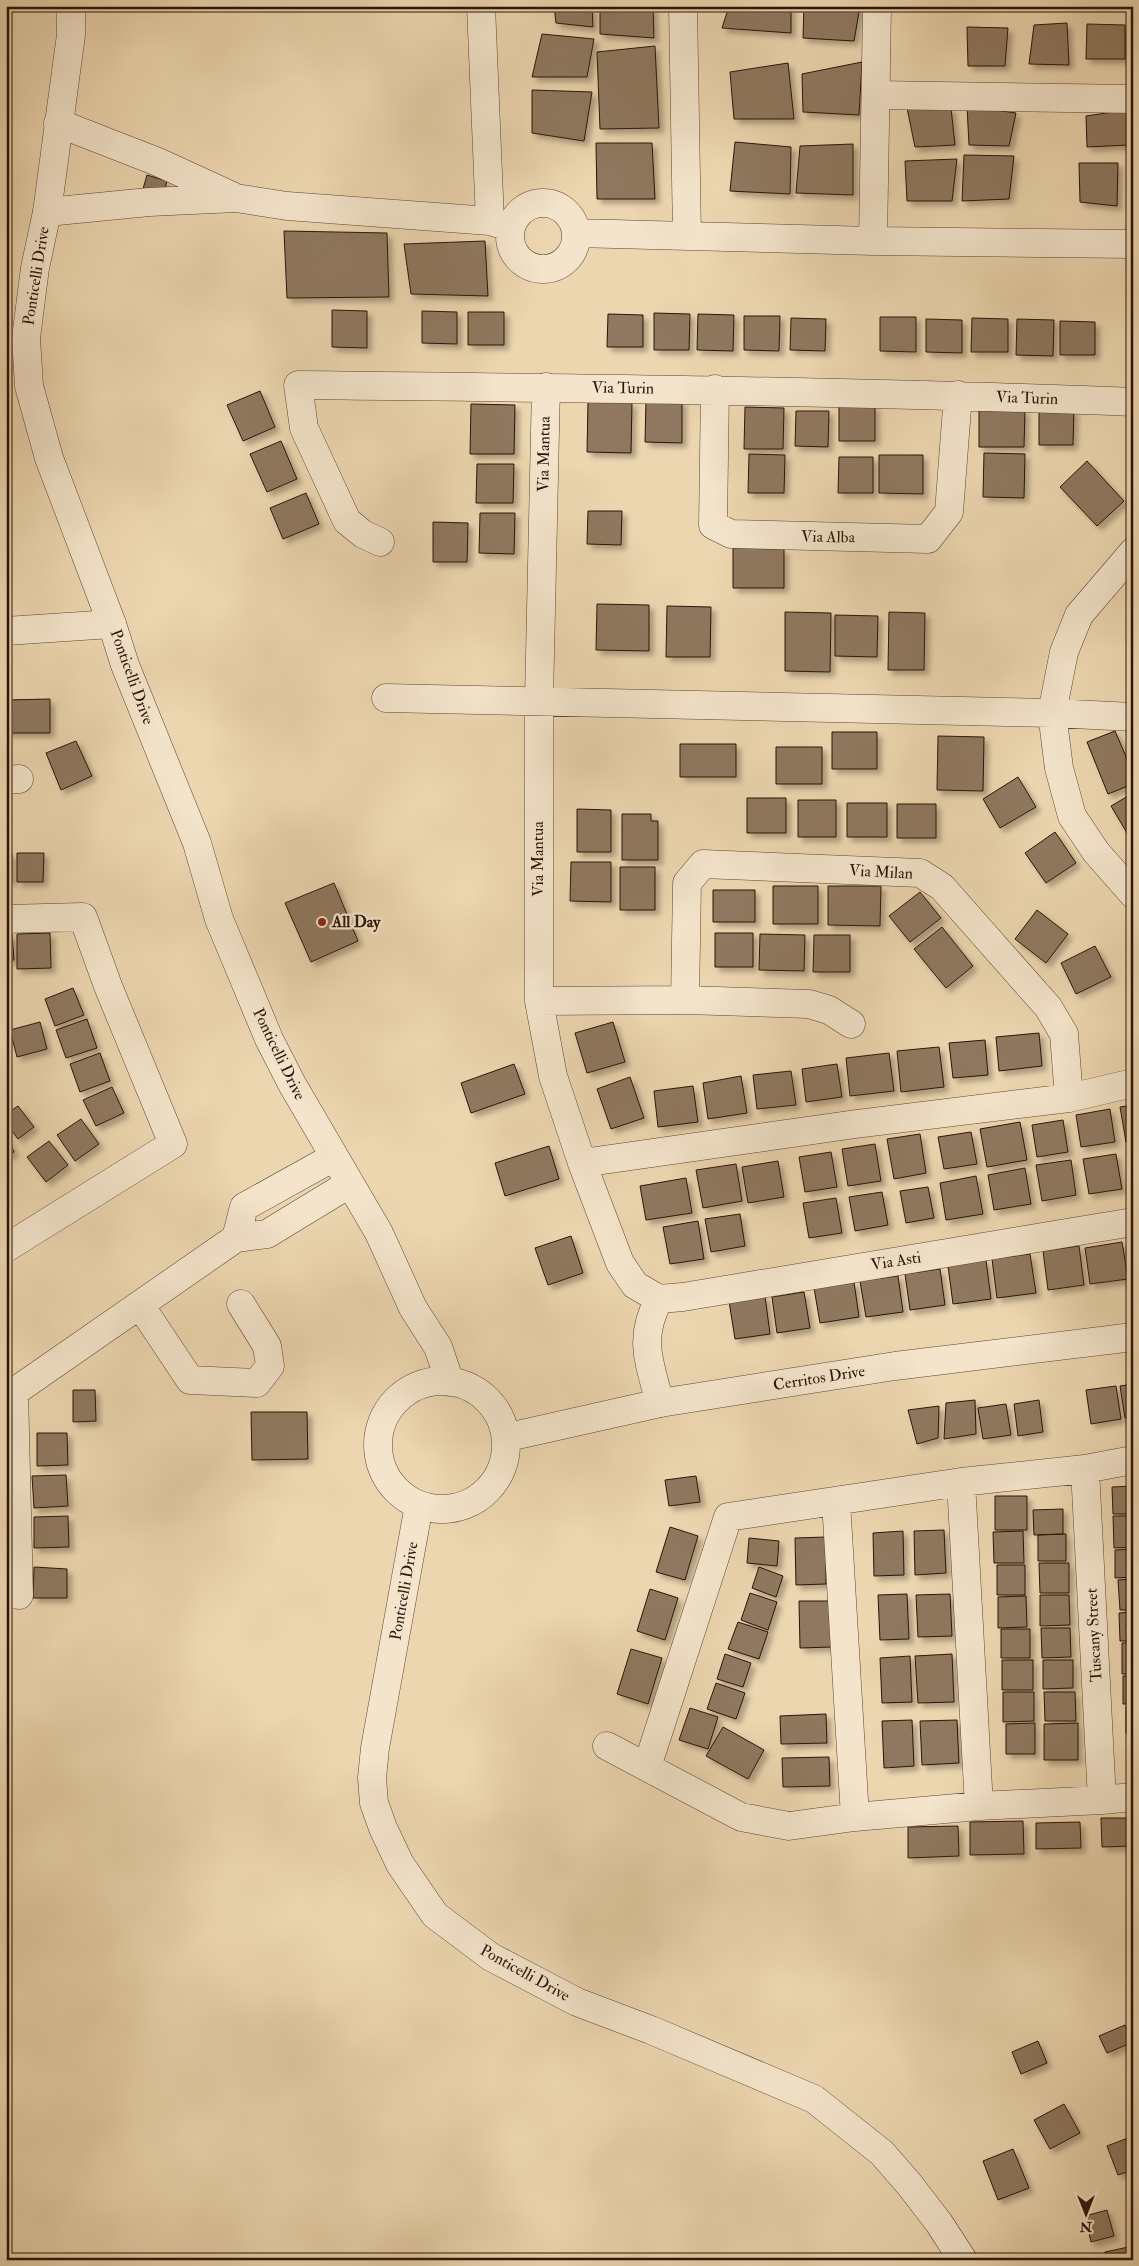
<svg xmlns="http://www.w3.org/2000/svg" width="1139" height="2266" font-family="'IM FELL Double Pica',serif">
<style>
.building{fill:#8f785f;stroke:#2a1308;filter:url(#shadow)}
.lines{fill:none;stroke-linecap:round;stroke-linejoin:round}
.minor-casing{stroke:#5a4432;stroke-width:29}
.tertiary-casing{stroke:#5a4432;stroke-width:29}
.minor{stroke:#f3e4cb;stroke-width:28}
.tertiary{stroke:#f3e4cb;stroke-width:28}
.poi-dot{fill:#8f2418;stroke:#f3e4cb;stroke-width:2}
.labels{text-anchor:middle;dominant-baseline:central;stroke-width:4.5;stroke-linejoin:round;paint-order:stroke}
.street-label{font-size:16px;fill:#2a1308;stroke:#f3e4cb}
.poi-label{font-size:16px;font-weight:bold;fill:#2a1308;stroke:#f3e4cb;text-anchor:start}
</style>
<defs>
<filter id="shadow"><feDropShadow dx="4.5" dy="4.5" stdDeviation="2.5" flood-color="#0004"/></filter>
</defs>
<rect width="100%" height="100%" fill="#ecd6af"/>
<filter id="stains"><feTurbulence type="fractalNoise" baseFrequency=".004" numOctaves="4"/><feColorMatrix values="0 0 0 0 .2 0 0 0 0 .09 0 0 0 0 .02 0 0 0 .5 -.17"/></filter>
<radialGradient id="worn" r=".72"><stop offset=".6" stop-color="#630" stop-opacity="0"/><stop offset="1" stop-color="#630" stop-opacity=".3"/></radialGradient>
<path class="building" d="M554,6h38l1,21 -37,-4z
M600,6h53l1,32 -54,-4z
M729,6h62v27l-69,-5z
M804,6h56l-6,35 -51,-3z
M1067,23l2,42 -40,-1 5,-39z
M1087,24l38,1v34h-39z
M967,27l41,1 -3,38h-37z
M542,34l52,5 -7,38h-55z
M655,46l4,82 -59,1 -3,-77z
M862,62l-3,53 -56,-3 -1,-38z
M788,63l6,56h-60l-4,-47z
M532,90l60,2 -8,49 -52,-8z
M967,106l49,7 -7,33 -40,-1z
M907,108h44l4,37 -40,2z
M1133,109l-5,36 -41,2 -1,-31z
M735,142l56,5 -1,47 -60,-3z
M596,143h56l3,56h-58z
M853,144v51l-57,-2 4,-47z
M964,155l50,1 -5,43 -47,2z
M957,159l-5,42h-45l-2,-40z
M1079,163h39l-1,43 -37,-4z
M147,175l20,6 -4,14 -20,-6z
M284,231l103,2 2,64 -102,1z
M485,241l3,55 -77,-2 -7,-50z
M332,310l35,1v37l-35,-1z
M422,311l35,1v32l-35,-1z
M468,312h36v33h-36z
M654,313l36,1 -1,36h-35z
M608,314l35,1v32h-36z
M698,314l36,1 -1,36 -36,-1z
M744,316h36l-1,35 -35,-1z
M880,317h36v35l-36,-1z
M791,318l35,1 -1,32 -35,-1z
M972,318l36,1v33h-37z
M926,319l36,1v33l-36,-1z
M1017,319l37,1 -1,36 -37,-1z
M1060,321l35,1v33h-35z
M260,391l15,36 -32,14 -16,-36z
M646,400h36v43l-37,-1z
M588,402h44l-1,51 -44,-1z
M471,404l44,1 -1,49h-44z
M839,405l36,1v35h-36z
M745,407l39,1 -1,41h-39z
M979,410h46l-1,37h-45z
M1039,410h35l-1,35h-34z
M796,411h33l-1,36 -33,-1z
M281,441l16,38 -30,13 -17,-38z
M984,453l41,1 -1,44 -41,-1z
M749,454l36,1 -1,38h-36z
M879,455h44v39l-44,-1z
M839,457h34v36h-35z
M1087,461l37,40 -27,25 -37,-39z
M477,464h37l-1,39h-37z
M306,493l13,31 -36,15 -13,-31z
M588,511h34l-1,34 -34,-1z
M480,513h35l-1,41 -35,-1z
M433,522l35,1 -1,39h-34z
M733,548l51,1v39h-51z
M597,604l52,1v46l-53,-1z
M667,606l44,1 -1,50h-44z
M785,612l46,1 -1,59 -45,-1z
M889,612l36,1 -1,57h-36z
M835,615l43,1 -1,41 -42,-1z
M50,699v34h-44v-33z
M1115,731l18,42v11l-25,10 -21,-52z
M832,732h45v37h-45z
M938,736l46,1 -1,54 -46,-1z
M76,741l16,35 -31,14 -15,-37z
M680,744h56v33h-56z
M776,747h46v37h-46z
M1018,777l18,30 -36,21 -17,-29z
M1133,793v50l-22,-37z
M747,798h39v35h-39z
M798,800h38v37h-38z
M847,803h40v34h-40z
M897,804h39v34h-39z
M577,809l34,1v42h-34z
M622,814h29v7h7v39h-36z
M1055,832l21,31 -30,20 -21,-30z
M17,853h27l-1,29h-26z
M6,854h6v27h-6z
M571,862h40v40l-41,-1z
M620,867h35v43h-35z
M334,883l24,58 -47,21 -26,-59z
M773,886h45v38h-45z
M828,886h53l-1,40 -52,-1z
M713,890h42v32h-42z
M920,892l21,26 -31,24 -21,-26z
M1037,910l31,24 -22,29 -31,-24z
M942,927l31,39 -27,22 -32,-39z
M50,933l1,35 -34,1v-35z
M715,933h38v34h-38z
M6,934h6l2,26h-8z
M760,934l45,1 -1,36 -45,-1z
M814,935h36v37h-37z
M1095,946l16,31 -35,17 -15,-31z
M73,988l11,27 -29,11 -10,-27z
M87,1019l10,29 -31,10 -10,-28z
M40,1022l7,27 -30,8 -7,-27z
M613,1022l12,40 -38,11 -12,-40z
M1039,1033l3,33 -43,5 -3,-34z
M985,1040l3,35 -35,3 -4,-35z
M939,1047l5,40 -43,5 -4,-41z
M100,1053l10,28 -30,11 -10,-28z
M889,1053l5,38 -44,5 -4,-38z
M514,1064l11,30 -54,19 -10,-30z
M837,1064l5,33 -36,5 -4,-33z
M791,1071l5,34 -39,4 -4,-34z
M741,1076l6,37 -39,6 -5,-36z
M630,1077l14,41 -33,11 -14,-40z
M693,1086l5,36 -40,5 -4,-36z
M112,1087l12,26 -28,13 -13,-26z
M1133,1105v36l-7,1 -6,-35z
M18,1106l16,21 -16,12 -12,-16v-9z
M1110,1109l5,33 -34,5 -5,-32z
M81,1119l18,25 -24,17 -18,-26z
M1063,1120l5,32 -31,5 -5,-32z
M1020,1122l7,38 -40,7 -7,-38z
M971,1132l6,32 -33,5 -6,-32z
M920,1134l6,39 -32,6 -7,-40z
M6,1135l8,17 -8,4z
M49,1141l19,24 -22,17 -19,-25z
M875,1144l6,37 -33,5 -6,-37z
M549,1146l10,33 -54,17 -10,-33z
M831,1152l6,35 -32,5 -6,-35z
M1128,1152h5v32z
M1116,1154l6,35 -33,5 -6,-35z
M1071,1160l5,35 -34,6 -6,-36z
M778,1161l6,36 -36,6 -6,-36z
M736,1164l6,37 -39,7 -7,-38z
M1025,1168l6,36 -37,6 -6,-35z
M976,1176l7,38 -37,6 -6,-37z
M686,1178l6,35 -46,7 -6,-34z
M928,1187l6,31 -28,5 -6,-32z
M882,1192l6,33 -33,6 -6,-34z
M836,1198l6,35 -33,5 -6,-35z
M740,1214l5,32 -34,6 -6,-33z
M698,1221l6,38 -34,5 -7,-37z
M571,1236l12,37 -35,12 -13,-37z
M1122,1242l6,37 -38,5 -5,-36z
M1079,1246l5,39 -36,5 -5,-39z
M1030,1254l6,39 -39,5 -5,-39z
M986,1260l5,39 -38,5 -5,-38z
M940,1269l5,36 -35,5 -5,-36z
M898,1276l5,36 -37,5 -6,-36z
M854,1282l5,35 -39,6 -6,-35z
M804,1292l6,36 -33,5 -5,-36z
M765,1296l5,38 -35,5 -6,-38z
M1133,1384v33l-8,1 -5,-32z
M1116,1386l5,33 -30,5 -5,-34z
M73,1390h22l1,31 -23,1z
M975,1400l1,34 -32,5 2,-36z
M1039,1400l4,32 -25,4 -4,-32z
M1006,1404l5,31 -28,4 -5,-31z
M939,1406l-1,32 -21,6 -9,-34z
M251,1412h56l1,47 -56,1z
M37,1433h30l1,32 -31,1z
M66,1475l2,31 -34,2 -2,-32z
M696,1476l4,26 -31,4 -4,-26z
M1133,1486v28h-20l-1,-27z
M995,1496h32v34h-32z
M1063,1509v25l-29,1 -1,-25z
M68,1516l1,31 -35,1v-31z
M1113,1516h20v31l-19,1z
M670,1527l28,9 -13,44 -29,-8z
M944,1530l2,43 -31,2 -1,-44z
M903,1531l1,44 -30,1 -1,-43z
M1023,1531l1,32h-30l-1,-31z
M1066,1534v27h-28v-26z
M826,1537v47l-30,1 -1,-47z
M749,1538l30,3 -2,25 -30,-3z
M1133,1549v28l-18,1v-28z
M1039,1563h30v30h-29z
M997,1565h28v30h-28z
M34,1567l33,2v29h-34z
M759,1567l24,9 -7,21 -24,-9z
M1133,1579v31h-13l-2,-30z
M650,1589l28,9 -13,42 -28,-9z
M750,1593l27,9 -9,28 -27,-10z
M907,1594l2,45 -29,1 -2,-45z
M950,1594l2,42 -34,1 -2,-42z
M1040,1595h29l1,30 -30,1z
M1026,1596l1,31 -29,1v-31z
M799,1601h32l1,46 -32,1z
M1133,1612v29h-13l-1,-28z
M738,1622l30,10 -9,27 -31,-10z
M1041,1628h29l1,29 -29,1z
M1001,1629h29v29h-29z
M1122,1643h11v31h-11z
M631,1649l31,9 -14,46 -31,-10z
M725,1654l26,9 -8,24 -26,-8z
M952,1654l2,48 -36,1 -3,-47z
M910,1656l2,46 -30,1 -2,-45z
M1002,1660h31v30h-31z
M1043,1660h30v28l-30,1z
M1123,1676h10v28h-10z
M716,1683l29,10 -9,26 -29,-10z
M1003,1692h31v29l-31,1z
M1044,1692h31l1,29h-31z
M1126,1707h7v26h-7z
M690,1708l28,9 -10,32 -29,-9z
M826,1714l1,29 -46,1 -1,-28z
M912,1720l2,46 -30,2 -2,-47z
M957,1720l2,43 -37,2 -2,-44z
M1035,1723v31h-29v-30z
M1078,1723v37h-34v-36z
M723,1727l41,23 -16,29 -42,-23z
M1128,1736h5v24h-5z
M829,1757l1,29 -47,1 -1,-29z
M1101,1818h32v28l-31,1z
M1023,1821l1,33 -54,1v-33z
M1080,1822l1,26 -45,1v-26z
M958,1826l1,30 -51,2v-31z
M1125,2025l8,17 -26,11 -8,-17z
M1038,2041l9,22 -26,11 -9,-22z
M1064,2104l16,29 -30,16 -16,-29z
M1128,2138l5,13v19l-15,5 -11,-29z
M1013,2149l16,39 -31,12 -15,-39z
M1107,2210l7,26 -23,6 -6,-26z
M1133,2246v14h-27l-1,-8z"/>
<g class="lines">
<defs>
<path id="minor" d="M481,6l9,215
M683,6l4,229
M876,95l257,4
M58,123l100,39 74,34
M510 236a33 33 0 1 1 66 0a33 33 0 1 1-66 0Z
M47,212l102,-10 87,-4 51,8 203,15 20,6
M576,233l297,8 260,3
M873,241l4,-235
M546,387l-7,313v301l14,75 29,87 38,100 15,22 24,14
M715,389l-2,136 18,9 197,5 21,-27 9,-117
M380,542l-17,-8 -16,-13 -43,-93 -6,-43c278,3 557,6 835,17
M1133,552l-54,63 -15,37 -12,61 7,55 13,48 24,36 37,42
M6,631l106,-7
M386,698l666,15 81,4
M6,780l13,-1
M6,919l77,-2 25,69 65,158 -167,104
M685,1000l2,-117 16,-19 217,9 22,14 106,120 16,27 5,64
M539,1001l146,-1 124,4 20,6 22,14
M582,1163l274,-39 213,-26 64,-15
M236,1238l8,-31 90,-50
M659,1299l24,-2 450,-75
M659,1299c-21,40 -10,62 1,104
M140,1305l50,75 67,3 13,-17 -3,-20 -26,-42
M14,1392l222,-154 31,-4 82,-50
M14,1392l5,203
M1085,1469l17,331
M961,1482l18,324
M836,1501l19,316
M607,1746l134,71 48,9 66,-9 124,-11 123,-6 31,-3
M647,1767l81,-250 233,-35 124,-13 48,-9"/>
<path id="tertiary" d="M71,6v29l-24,177 -12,56 -9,70 3,48 20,72 63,166 13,41 72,178 22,76 50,120 23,45 87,149 34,75 25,39 12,35
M378 1445a64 64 0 1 1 128 0a64 64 0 1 1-128 0Z
M508,1437l152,-34 235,-37 238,-29
M419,1505l-44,243 -3,30 2,25 9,25 17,36 35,51 56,42 86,45 74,28 163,69 68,54 27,31 30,39 24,37"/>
</defs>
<use href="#minor" class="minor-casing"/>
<use href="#tertiary" class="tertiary-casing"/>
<use href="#minor" class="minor"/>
<use href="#tertiary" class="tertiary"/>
</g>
<circle class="poi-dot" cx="322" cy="922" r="5"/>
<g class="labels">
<g class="street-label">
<text transform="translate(36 276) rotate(-81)">Ponticelli Drive</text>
<text transform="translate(623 388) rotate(1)">Via Turin</text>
<text transform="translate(1027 398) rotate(2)">Via Turin</text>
<text transform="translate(544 454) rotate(-89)">Via Mantua</text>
<text transform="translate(828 537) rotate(1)">Via Alba</text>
<text transform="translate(132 677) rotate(70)">Ponticelli Drive</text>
<text transform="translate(538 859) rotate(-90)">Via Mantua</text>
<text transform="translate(881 872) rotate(3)">Via Milan</text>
<text transform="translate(279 1054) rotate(64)">Ponticelli Drive</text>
<text transform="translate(896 1261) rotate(-9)">Via Asti</text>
<text transform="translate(819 1378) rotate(-9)">Cerritos Drive</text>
<text transform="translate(404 1591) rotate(-80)">Ponticelli Drive</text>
<text transform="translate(1094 1635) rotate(-93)">Tuscany Street</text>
<text transform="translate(525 1973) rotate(29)">Ponticelli Drive</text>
</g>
<g class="poi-label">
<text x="332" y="922">All Day</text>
</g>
</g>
<rect width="1139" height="2266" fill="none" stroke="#ecd6af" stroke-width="25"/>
<rect x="8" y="8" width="1124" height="2251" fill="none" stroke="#2a1308" stroke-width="2.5"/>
<rect x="12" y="12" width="1114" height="2241" fill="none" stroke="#2a1308"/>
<g transform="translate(1086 2214) rotate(180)" stroke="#f3e4cb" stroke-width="4" paint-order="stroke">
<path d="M0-4L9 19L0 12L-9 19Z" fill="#2a1308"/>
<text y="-8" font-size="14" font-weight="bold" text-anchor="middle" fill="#2a1308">N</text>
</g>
<rect width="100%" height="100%" filter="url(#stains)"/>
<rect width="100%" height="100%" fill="url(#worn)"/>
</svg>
